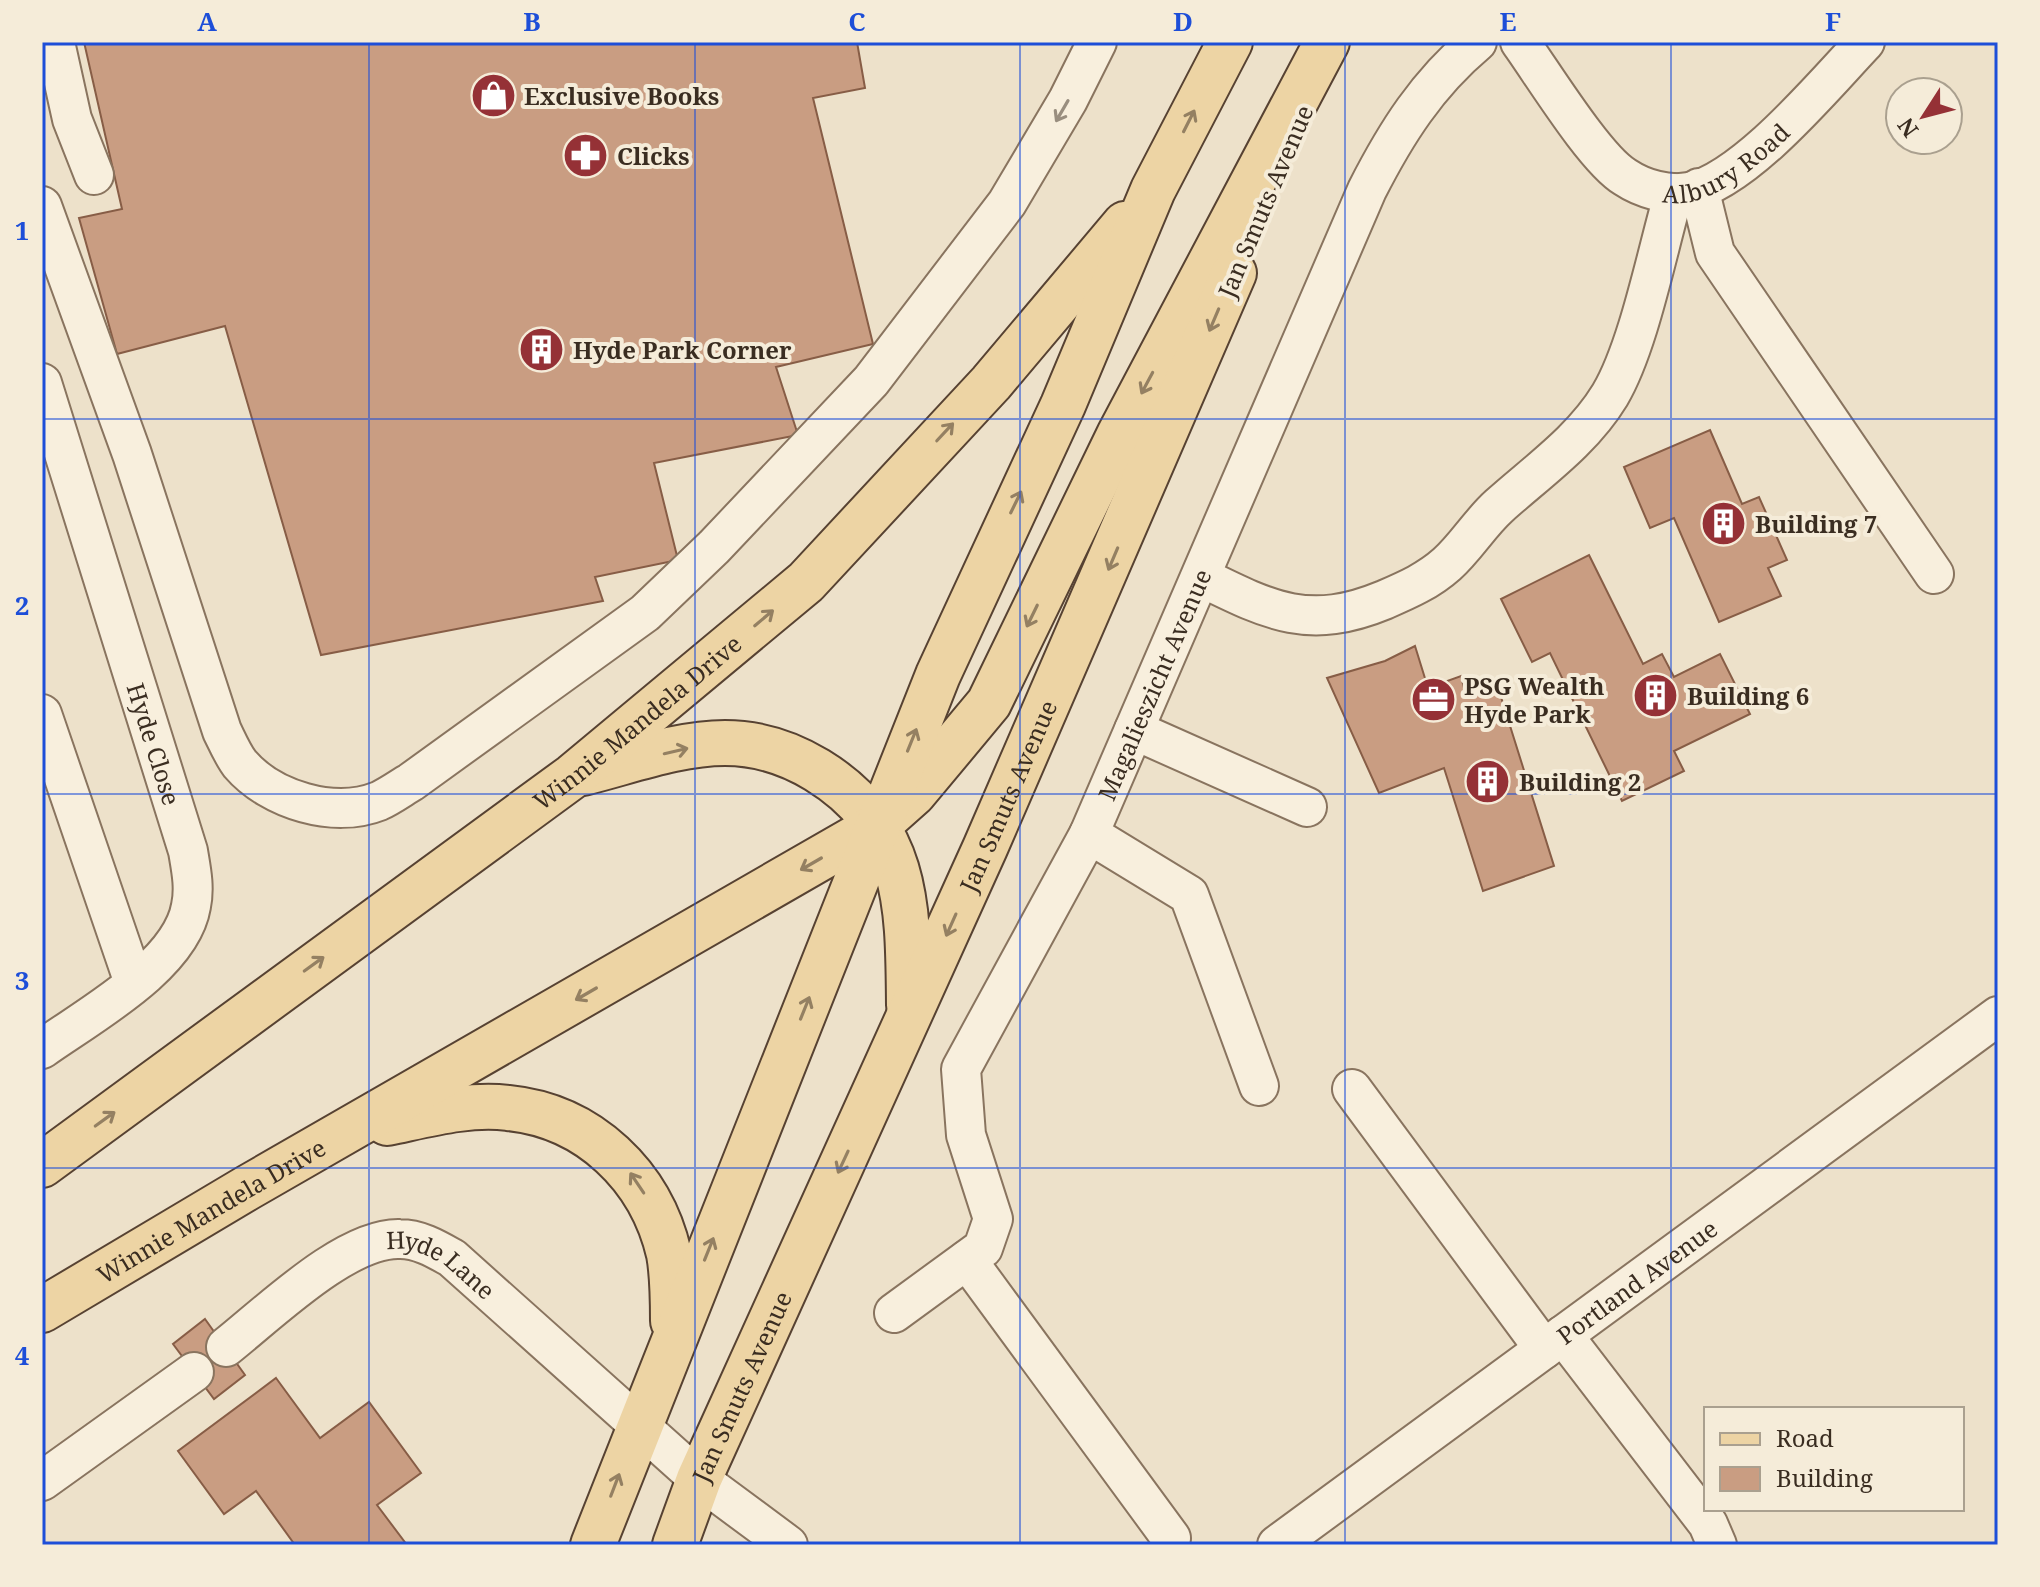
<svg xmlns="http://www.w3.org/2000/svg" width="2040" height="1587" font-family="'Noto Serif',serif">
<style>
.building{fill:#c99d82;stroke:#875d46;stroke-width:2}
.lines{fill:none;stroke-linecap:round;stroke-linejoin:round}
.minor-casing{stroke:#89745f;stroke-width:42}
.major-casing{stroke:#574232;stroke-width:48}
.minor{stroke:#f8efdd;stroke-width:38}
.major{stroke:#edd4a4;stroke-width:44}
.oneway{stroke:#998e7f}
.oneway2{stroke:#948062}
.grid{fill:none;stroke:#1d4ed8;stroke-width:2;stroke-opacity:0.55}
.labels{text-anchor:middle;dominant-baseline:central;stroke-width:8;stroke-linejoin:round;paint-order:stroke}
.poi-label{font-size:24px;font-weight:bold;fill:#3a2d21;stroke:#f5ecd9;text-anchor:start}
.street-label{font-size:24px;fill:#3a2d21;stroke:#f5ecd9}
.neatline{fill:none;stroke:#1d4ed8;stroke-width:3}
.grid-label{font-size:26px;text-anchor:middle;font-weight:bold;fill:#1d4ed8}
</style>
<rect width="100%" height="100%" fill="#ede1ca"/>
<path class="building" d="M84,42h773l8,46 -52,10 60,246 -97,23 22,68 -144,28 24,97 -83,17 8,24 -282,54 -96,-329 -108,28 -38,-136 43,-9z
M1710,430l32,74 17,-7 28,63 -19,8 13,28 -62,26 -45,-104 -24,10 -26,-61z
M1589,555l54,109 19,-10 12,23 46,-23 30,60 -76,37 10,20 -62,30 -72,-148 -18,9 -31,-63z
M1415,646l13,42 33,-12 3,12 31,-10 59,188 -71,25 -39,-123 -65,25 -52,-115 58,-17z
M205,1319l40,56 -31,24 -41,-55z
M276,1378l44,60 49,-36 52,71 -44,32 30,40h-112l-39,-54 -32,23 -46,-63z"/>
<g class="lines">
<defs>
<g id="minor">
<path d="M55,42l17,77 22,56"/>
<path id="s1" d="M1520,42c23,32 75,117 105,135 18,12 43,19 64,15 57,-12 136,-108 176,-150"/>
<path d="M1699,188l16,65 219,321"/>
<path d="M42,206l90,248 90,277c5,10 11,24 18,33 31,36 94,55 139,37 11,-5 22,-13 32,-19l234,-169 69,-66 157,-166 136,-178 61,-103 29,-58"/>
<path id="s2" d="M42,383l146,468c3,18 7,36 3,55 -10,60 -103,110 -149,143"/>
<path d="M1201,577c69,34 108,54 183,23 23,-10 44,-19 63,-36 19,-17 33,-41 52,-58 39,-35 83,-65 111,-111 29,-49 47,-144 64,-202"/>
<path d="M42,714l92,269"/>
<path d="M1134,730l173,77"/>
<path d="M1089,834l100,61 70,191"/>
<path d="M1352,1089l192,260"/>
<path d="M967,1260l204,278"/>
<path id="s3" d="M894,1313l89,-65 10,-29 -27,-84 -5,-66 128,-235 278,-644c29,-57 60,-106 110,-148"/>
<path d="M1563,1335l145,189 9,21"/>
<path id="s4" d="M226,1347c42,-33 120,-110 174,-108 19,0 36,10 52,19l247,221 89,66"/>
<path d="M42,1481l152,-109"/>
<path id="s5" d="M1277,1545l721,-529"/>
</g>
<g id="major">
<path d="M583,773c45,-11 95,-30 142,-30 34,0 64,10 92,27 93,57 91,138 92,235"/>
<path d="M387,1123c39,-8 81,-20 121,-15 81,8 143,68 161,146 4,22 4,45 4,67"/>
<path id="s6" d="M42,1165l531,-389 233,-194 185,-199 134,-159"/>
<path id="s7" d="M42,1310l205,-122 631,-363 36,-32 75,-90 130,-268 208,-393"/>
<path d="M593,1545l345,-870 125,-270 90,-215 77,-148"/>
<path id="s8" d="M675,1545l24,-66 286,-631 249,-575"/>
</g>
</defs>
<use href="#minor" class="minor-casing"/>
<use href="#major" class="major-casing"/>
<use href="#minor" class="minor"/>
<use href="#major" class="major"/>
</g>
<defs><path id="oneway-shaft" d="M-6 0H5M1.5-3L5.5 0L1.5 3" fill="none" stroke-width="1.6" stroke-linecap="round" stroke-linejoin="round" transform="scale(2)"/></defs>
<use class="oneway" href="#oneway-shaft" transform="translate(1062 111) rotate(120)"/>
<g class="oneway2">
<use href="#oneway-shaft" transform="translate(1189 121) rotate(-63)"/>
<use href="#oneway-shaft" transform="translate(1214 320) rotate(113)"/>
<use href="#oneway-shaft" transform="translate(1147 383) rotate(118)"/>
<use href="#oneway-shaft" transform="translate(945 432) rotate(-47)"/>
<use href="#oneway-shaft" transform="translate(1016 502) rotate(-64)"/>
<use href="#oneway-shaft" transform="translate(1113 559) rotate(113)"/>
<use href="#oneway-shaft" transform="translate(1032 616) rotate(116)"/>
<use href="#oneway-shaft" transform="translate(764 618) rotate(-40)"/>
<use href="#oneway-shaft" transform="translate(912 740) rotate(-68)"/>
<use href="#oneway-shaft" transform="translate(676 751) rotate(-13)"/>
<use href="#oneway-shaft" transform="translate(811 864) rotate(150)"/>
<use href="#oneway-shaft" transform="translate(951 925) rotate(114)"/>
<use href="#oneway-shaft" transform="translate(314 964) rotate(-36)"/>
<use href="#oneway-shaft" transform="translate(586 994) rotate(150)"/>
<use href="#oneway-shaft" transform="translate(805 1008) rotate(-68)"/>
<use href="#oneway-shaft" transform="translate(105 1119) rotate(-36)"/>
<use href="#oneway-shaft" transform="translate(843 1162) rotate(115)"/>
<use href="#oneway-shaft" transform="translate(637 1183) rotate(-124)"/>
<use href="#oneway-shaft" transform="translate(709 1249) rotate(-68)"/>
<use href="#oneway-shaft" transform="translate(615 1485) rotate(-69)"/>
</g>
<path class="grid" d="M369,42v1503M695,42v1503M1020,42v1503M1345,42v1503M1671,42v1503M42,419h1956M42,794h1956M42,1168h1956"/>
<defs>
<symbol id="shop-disc" viewBox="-11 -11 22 22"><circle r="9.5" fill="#953136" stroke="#f5ecd9"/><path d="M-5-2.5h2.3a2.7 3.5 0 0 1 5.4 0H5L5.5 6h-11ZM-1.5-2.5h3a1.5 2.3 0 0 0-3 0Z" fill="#fff"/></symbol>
<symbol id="pharmacy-disc" viewBox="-11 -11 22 22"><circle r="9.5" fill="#953136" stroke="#f5ecd9"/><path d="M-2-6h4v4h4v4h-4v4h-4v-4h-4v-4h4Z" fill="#fff"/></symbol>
<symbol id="building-disc" viewBox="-11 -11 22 22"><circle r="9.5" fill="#953136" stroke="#f5ecd9"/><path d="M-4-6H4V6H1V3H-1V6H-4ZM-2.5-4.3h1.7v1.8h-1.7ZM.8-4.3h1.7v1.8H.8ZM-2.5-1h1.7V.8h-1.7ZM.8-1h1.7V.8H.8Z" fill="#fff"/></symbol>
<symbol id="office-disc" viewBox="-11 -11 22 22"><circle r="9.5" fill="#953136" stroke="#f5ecd9"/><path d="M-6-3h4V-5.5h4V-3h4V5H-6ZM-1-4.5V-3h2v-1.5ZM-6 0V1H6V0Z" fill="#fff"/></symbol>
</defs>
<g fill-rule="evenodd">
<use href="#shop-disc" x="468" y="70" width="51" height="51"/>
<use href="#pharmacy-disc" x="560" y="130" width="51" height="51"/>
<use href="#building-disc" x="516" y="324" width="51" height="51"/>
<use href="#building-disc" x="1698" y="498" width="51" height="51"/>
<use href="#building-disc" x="1630" y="670" width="51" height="51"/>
<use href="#office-disc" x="1408" y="674" width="51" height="51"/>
<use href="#building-disc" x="1462" y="756" width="51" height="51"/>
</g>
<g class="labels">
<g class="poi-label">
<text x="524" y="95">Exclusive Books</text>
<text x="617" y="155">Clicks</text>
<text x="573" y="349">Hyde Park Corner</text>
<text x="1755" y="523">Building 7</text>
<text x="1464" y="685">PSG Wealth<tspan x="1464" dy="28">Hyde Park</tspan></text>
<text x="1687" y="695">Building 6</text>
<text x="1519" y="781">Building 2</text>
</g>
<g class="street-label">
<text stroke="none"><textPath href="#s1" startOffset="284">Albury Road</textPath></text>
<text transform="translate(1265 201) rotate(-67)">Jan Smuts Avenue</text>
<text stroke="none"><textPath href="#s3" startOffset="726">Magalieszicht Avenue</textPath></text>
<text stroke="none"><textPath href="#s6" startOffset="742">Winnie Mandela Drive</textPath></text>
<text stroke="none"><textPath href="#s2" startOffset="378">Hyde Close</textPath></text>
<text stroke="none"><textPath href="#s8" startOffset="820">Jan Smuts Avenue</textPath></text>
<text stroke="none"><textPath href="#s7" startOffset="196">Winnie Mandela Drive</textPath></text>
<text stroke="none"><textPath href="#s4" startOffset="256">Hyde Lane</textPath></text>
<text stroke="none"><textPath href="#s5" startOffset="446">Portland Avenue</textPath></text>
<text stroke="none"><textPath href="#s8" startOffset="172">Jan Smuts Avenue</textPath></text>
</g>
</g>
<rect width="2040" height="1587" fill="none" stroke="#f5ecd9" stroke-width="88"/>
<rect x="1704" y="1407" width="260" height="104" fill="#f5ecd9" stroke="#aaa08f" stroke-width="2"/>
<rect x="1720" y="1433" width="40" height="12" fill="#edd4a4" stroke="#aaa08f" stroke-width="2"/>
<text x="1776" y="1447" font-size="24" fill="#3a2d21">Road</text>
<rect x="1720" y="1467" width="40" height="24" fill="#c99d82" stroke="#aaa08f" stroke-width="2"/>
<text x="1776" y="1487" font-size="24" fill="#3a2d21">Building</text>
<g transform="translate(1924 116) rotate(234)"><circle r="38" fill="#f5ecd9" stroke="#aaa08f" stroke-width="2"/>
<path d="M0-6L14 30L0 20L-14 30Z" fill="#953136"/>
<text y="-12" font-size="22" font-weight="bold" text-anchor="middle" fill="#3a2d21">N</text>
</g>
<rect x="44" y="44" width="1952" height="1499" class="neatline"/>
<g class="grid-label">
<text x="207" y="31">A</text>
<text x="532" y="31">B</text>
<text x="857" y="31">C</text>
<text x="1183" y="31">D</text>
<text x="1508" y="31">E</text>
<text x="1833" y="31">F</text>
<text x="22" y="240">1</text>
<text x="22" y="615">2</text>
<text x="22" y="990">3</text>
<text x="22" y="1365">4</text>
</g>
</svg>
